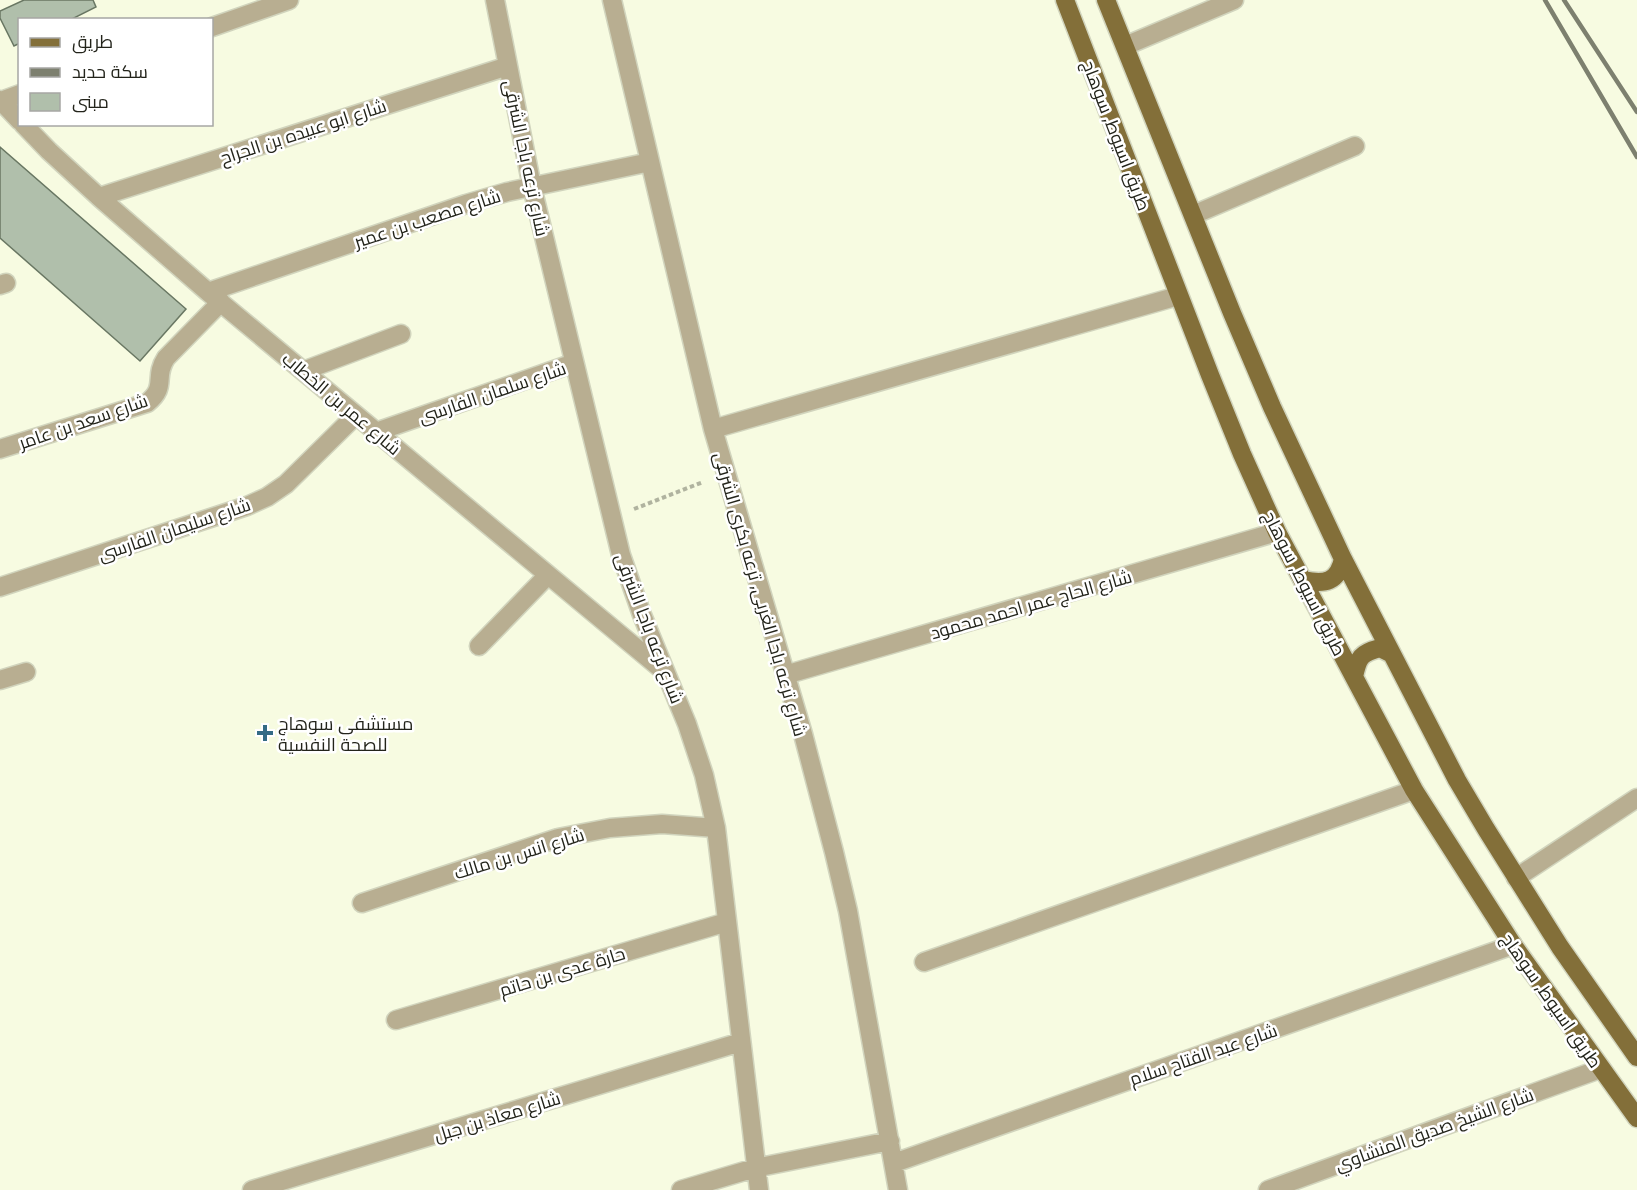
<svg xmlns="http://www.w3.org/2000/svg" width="1637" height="1190" font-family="'Open Sans',Cairo,sans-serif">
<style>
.building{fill:#b0bfab;stroke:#697763;stroke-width:1.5}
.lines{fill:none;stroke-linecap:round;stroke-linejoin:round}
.minor-casing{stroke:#d1d4bd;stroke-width:21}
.major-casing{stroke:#d1d4bd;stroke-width:21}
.path{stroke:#b0b39f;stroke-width:4;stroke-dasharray:4.5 3;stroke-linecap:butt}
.minor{stroke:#b8ae91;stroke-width:18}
.major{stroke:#836f39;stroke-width:18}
.rail{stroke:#7d806f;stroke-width:4.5}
.poi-dot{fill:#346b85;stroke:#fff;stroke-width:2}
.labels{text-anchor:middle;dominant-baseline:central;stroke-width:5;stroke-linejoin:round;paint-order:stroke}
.street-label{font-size:18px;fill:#23241b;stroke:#fff}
.poi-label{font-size:18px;fill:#23241b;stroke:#fff;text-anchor:start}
</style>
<rect width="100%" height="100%" fill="#f7fbe1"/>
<path class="building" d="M24,0h69l3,7 -26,13h-50v23l-6,3 -14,-28v-7z
M0,147l186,162 -46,52 -140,-123z"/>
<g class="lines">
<defs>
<path id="minor" d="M495,0l37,187 89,368 21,60 45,109 17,51 12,53 43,362
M612,0l101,429 90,305 31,118 14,59 50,279
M212,27l77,-27
M1125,46l109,-46
M0,100l20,21
M1,101l19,-7
M23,124l26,27 50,46 109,95 457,380
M99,197l409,-131
M1193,215l162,-69
M0,285l6,-2
M208,292l258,-88 41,-12 143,-30
M303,371l98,-37
M713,429l465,-133
M376,432l198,-69
M0,449l147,-46c21,-17 6,-25 19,-45l55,-56
M0,587l247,-81 20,-9 19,-13 70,-69
M479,646l69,-71
M785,675l492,-143
M0,680l26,-8
M1516,878l121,-80
M362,903l196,-65 52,-10 52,-4 54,4
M924,962l490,-172
M396,1020l331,-98
M894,1163l619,-218
M252,1190l489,-148
M681,1190l74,-22 135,-27
M1268,1190l332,-121"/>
<path id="major" d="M1065,0l145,375 32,79 35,78 137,258 99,155 124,173
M1106,0l126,313 40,94 71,152 114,221 29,49 74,118 77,110
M1303,580c22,5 35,2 40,-21
M1354,677c4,-20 7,-24 26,-29l12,6"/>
</defs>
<use href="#minor" class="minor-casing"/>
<use href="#major" class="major-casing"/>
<path class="path" d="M634,509l69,-27"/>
<use href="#minor" class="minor"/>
<use href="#major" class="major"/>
<path class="rail" d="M1545,0l92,157
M1564,0l73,112"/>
</g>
<path class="poi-dot" d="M262 724h6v6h6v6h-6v6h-6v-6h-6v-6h6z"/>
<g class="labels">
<g class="street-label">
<text transform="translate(303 131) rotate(-18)">شارع ابو عبيده بن الجراح</text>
<text transform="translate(1117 135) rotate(69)">طريق اسيوط, سوهاج</text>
<text transform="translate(527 158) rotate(78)">شارع ترعه باجا الشرقى</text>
<text transform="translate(427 218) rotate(-18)">شارع مصعب بن عمير</text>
<text transform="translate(492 392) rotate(-19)">شارع سلمان الفارسى</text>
<text transform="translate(342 403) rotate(40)">شارع عمر بن الخطاب</text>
<text transform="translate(83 421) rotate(-19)">شارع سعد بن عامر</text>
<text transform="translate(174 529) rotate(-19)">شارع سليمان الفارسى</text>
<text transform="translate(1305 583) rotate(63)">طريق اسيوط, سوهاج</text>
<text transform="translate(761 594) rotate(74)">شارع ترعه باجا الغربى, ترعه بكرى الشرقى</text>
<text transform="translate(1031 604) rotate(-16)">شارع الحاج عمر احمد محمود</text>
<text transform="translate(650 628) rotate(69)">شارع ترعه باجا الشرقى</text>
<text transform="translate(519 853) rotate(-17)">شارع انس بن مالك</text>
<text transform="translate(562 971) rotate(-17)">حارة عدى بن حاتم</text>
<text transform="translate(1552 1000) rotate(55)">طريق اسيوط, سوهاج</text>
<text transform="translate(1203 1054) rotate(-19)">شارع عبد الفتاح سلام</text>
<text transform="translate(497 1116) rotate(-17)">شارع معاذ بن جبل</text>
<text transform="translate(1434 1129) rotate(-20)">شارع الشيخ صديق المنشاوي</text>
</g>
<g class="poi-label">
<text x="278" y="723">مستشفى سوهاج<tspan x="278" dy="21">للصحة النفسية</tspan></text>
</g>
</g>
<rect x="18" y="18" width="195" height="108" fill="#ffffff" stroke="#a7a7a4" stroke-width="1.5"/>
<rect x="30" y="38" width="30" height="9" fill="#836f39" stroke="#a7a7a4" stroke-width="1.5"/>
<text x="72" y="48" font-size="18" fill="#23241b">طريق</text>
<rect x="30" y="68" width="30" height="9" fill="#7d806f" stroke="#a7a7a4" stroke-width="1.5"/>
<text x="72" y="78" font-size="18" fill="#23241b">سكة حديد</text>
<rect x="30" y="93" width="30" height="18" fill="#b0bfab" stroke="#a7a7a4" stroke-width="1.5"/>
<text x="72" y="108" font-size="18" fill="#23241b">مبنى</text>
</svg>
